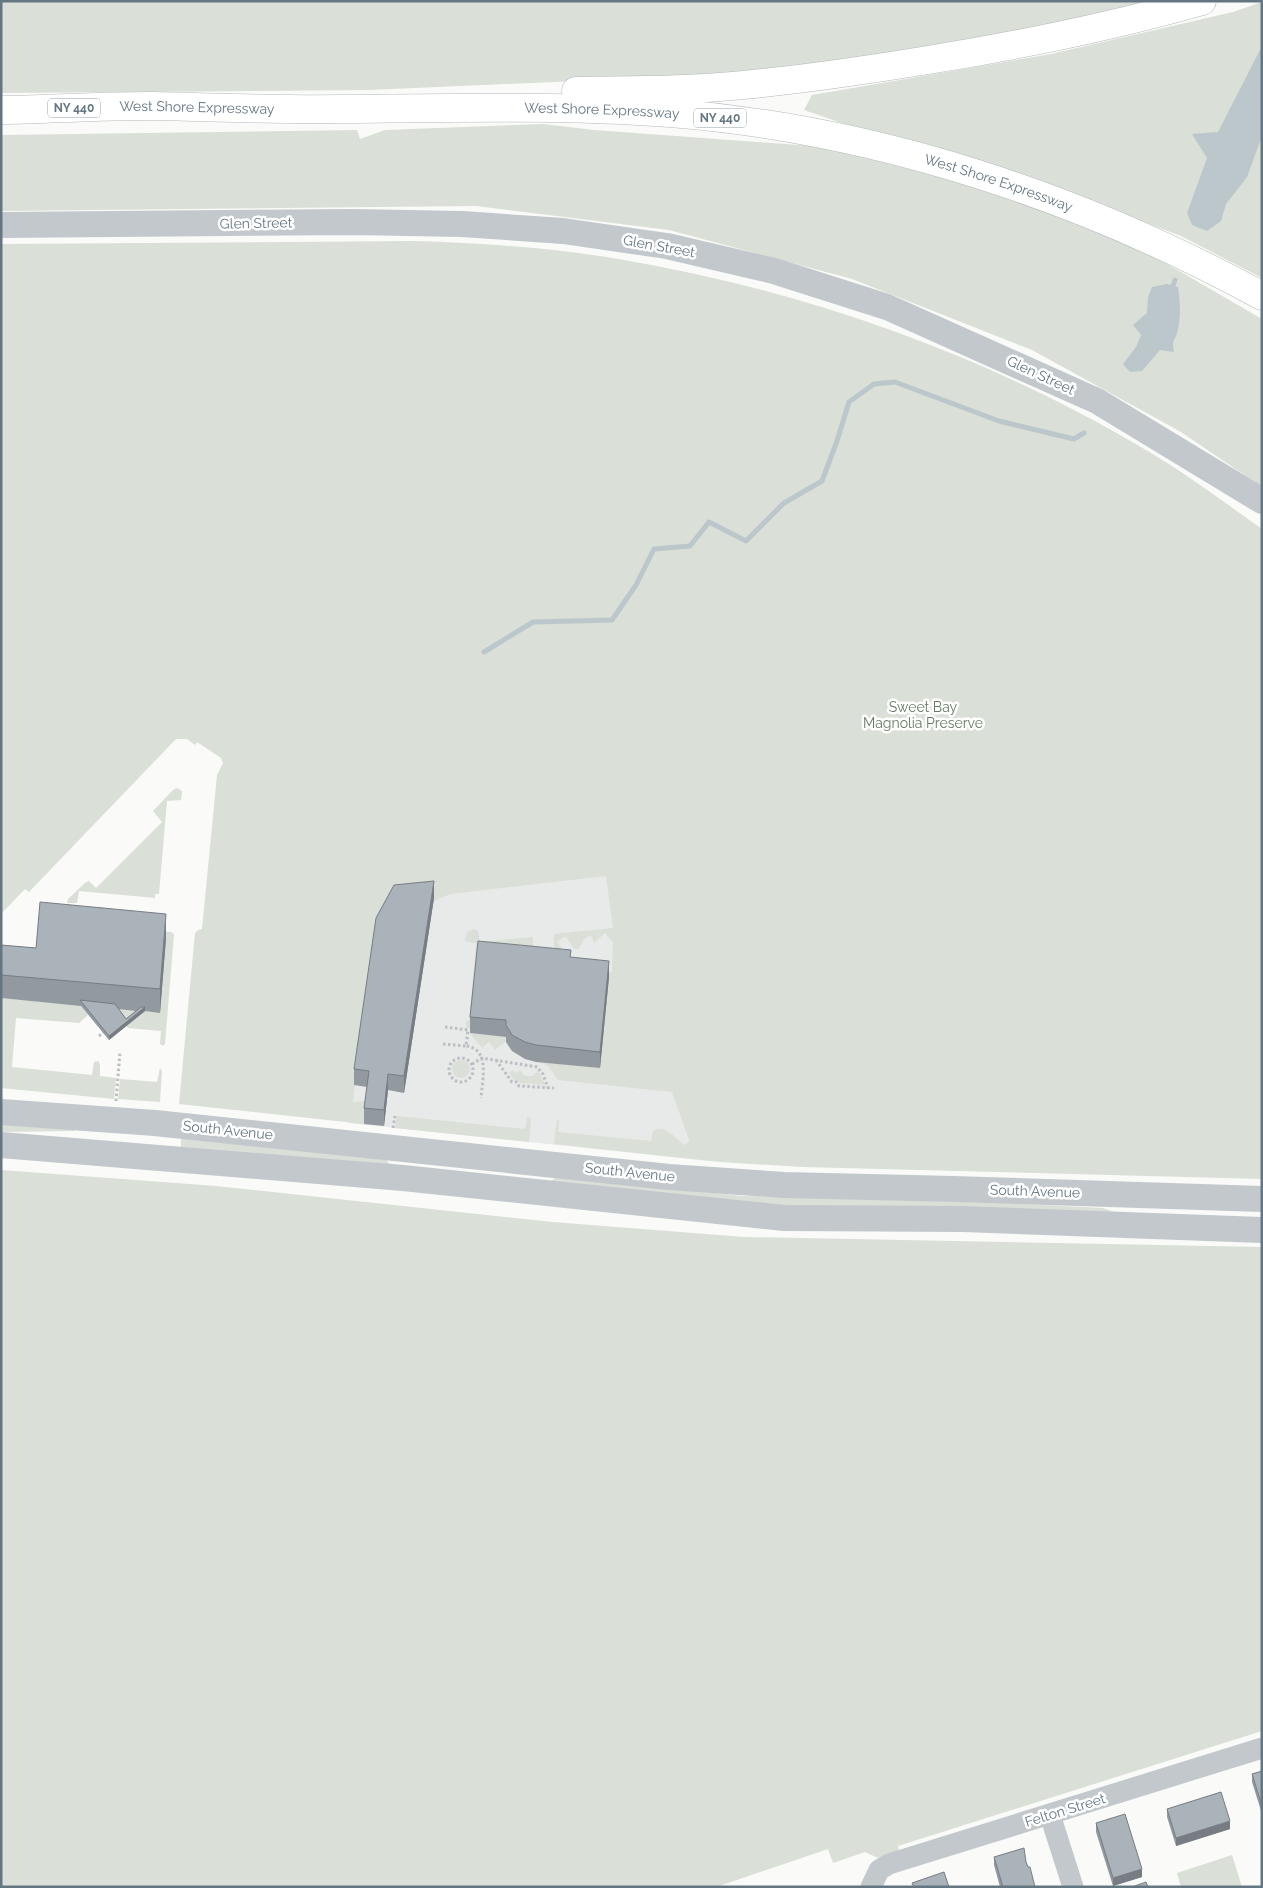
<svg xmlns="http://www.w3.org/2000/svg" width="1263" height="1888" font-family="Raleway,sans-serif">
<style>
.built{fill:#e8e9e9}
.green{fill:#dadfd7}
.water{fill:#bbc7cb}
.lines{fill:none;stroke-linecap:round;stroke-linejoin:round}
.stream{stroke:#bbc7cb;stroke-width:5}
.motorway-casing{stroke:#b4b9bd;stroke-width:29}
.path{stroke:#bbbfc2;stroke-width:3;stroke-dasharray:2.5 2.5;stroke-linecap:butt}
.minor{stroke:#c3c8cc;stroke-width:21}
.tertiary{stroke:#c3c8cc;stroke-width:26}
.motorway{stroke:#fff;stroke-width:28}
.wall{fill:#929a9f;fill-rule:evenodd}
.shaded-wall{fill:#777d82}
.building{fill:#aab3b9;stroke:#777d82}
.labels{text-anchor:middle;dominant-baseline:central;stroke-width:5;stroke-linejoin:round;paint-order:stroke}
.shield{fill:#fff;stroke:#939fa8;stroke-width:1}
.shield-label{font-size:12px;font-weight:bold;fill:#657683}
.street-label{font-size:14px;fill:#657683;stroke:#fff}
.park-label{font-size:14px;fill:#687a64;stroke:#fff}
</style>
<rect width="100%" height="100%" fill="#fafaf8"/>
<path class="built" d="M616,859l93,302 -361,-38 28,-189 18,-33z"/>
<path class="green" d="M1,1h1169l-115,28 -295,44 -391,17 -368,3z
M1262,2v276l-81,-42 -153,-58 -166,-48 -58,-20 8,-15 239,-41 182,-42z
M543,124l51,6 231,17 158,41 167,66 112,65v168l-81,-55 -149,-82 -180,-71 -183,-49 -193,-24 -475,5v-76l356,-5 3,9 25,-9z
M414,241c70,2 141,7 210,19 192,33 382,102 548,206 31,20 60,42 90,63v650l-459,-12 -83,-5 -166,-18 3,-25 2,2 -1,11 93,9 2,-10c12,-7 22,7 31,14l4,-2 1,-3 -17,-48 -114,-12 -10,-14 -8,-4 60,6 -24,-98 36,2 1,-30 -8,-9 -11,10 -2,-6 -3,-1 -6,4 -4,9h-5l-7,-11 -3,-1 -7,5 7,9 -10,1v-18l59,-6 -7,-52 -156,18 -16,7v-3l-80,187h1l-2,17 14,-1 -3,23 -185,-20 16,-171 3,-3 4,-1 15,-154 6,-12 -2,-5 -24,-16 -2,3 -8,-6h-11l-147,153 -4,-3 -24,25v-670z
M177,788l5,3 -1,9 -14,1 -8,93h-4v4l-76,-7 -2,12h-10l1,-4 18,-17 3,-1 7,7 66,-66 -9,-11 20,-21z
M113,927l58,5 3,2 -9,110 -2,2 -3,-2 1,-13 -33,-3 -15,-20z
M475,929l3,2 2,11 53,-5v15l-62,76h-5v-7h3l7,-78 -11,-2 2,-9z
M1,998l79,7 8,10 -9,8 -63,-5 -4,49 80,8 2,-13 4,-1 2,3v12l16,2 -2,21 -113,-11z
M470,1033l36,4v4l-11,9 -6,-8 -7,6z
M452 1069a9 9 0 1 1 18 0a9 9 0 1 1-18 0Z
M160,1068l2,3 -2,31 -42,-3 2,-20 37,3z
M513,1070l2,3 5,-3 5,6h8l5,-6 7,15 -25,-2 -2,-3h-4l-5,-7z
M397,1116l128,13 2,-11 2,-1 2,2 -2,23 -134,-14z
M1,1121l73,6v4l-73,1z
M181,1138l205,22 4,4h-45l-164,-17z
M1,1170l215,16 337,36 191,15 518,10v484l-364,115 1,5 -21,7 -13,-6 -32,11 -5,-14 -112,38h-715z
M555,1178l189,18 257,7 102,5 11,4 -339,-4 -224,-27z
M1232,1855l10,32h-61l-4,-14z"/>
<path class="water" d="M1262,46v90l-15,41 -21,27 -5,17 -14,10 -15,-6 -5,-12 20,-55 -15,-24 26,-2z
M1167,284l11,3c2,13 3,29 0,42 -2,12 -7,9 -4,23l-14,-2 -18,21 -12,1 -7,-8 13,-17 5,-12 -8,-10 14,-12 1,-16 4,-10z"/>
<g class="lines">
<path class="stream" d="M1171,291l4,-11
M484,652l49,-30 79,-2 24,-35 18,-36 36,-3 19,-24 37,19 38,-38 38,-22 15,-40 12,-39 25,-18 21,-2 104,39 75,18 10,-6"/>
<defs>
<g id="motorway">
<path d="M576,91c47,-1 95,0 143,-4 68,-5 135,-15 203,-26 94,-15 188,-34 280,-60"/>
<path id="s1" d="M1,110c50,-1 100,-4 150,-4 62,1 125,4 188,3 111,-1 221,-4 331,4 206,16 411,84 592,183"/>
</g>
</defs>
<use href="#motorway" class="motorway-casing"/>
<path class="path" d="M445,1027l23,3 -2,16c25,3 16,35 15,52
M99,1036l5,-4 -2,-2
M443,1044l23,2
M449 1070a12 12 0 1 1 24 0a12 12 0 1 1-24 0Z
M496,1060l16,22h5l2,4 35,2
M472,1064l10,-6 55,9 6,7 5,14
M116,1101l4,-49
M393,1128l2,-12"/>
<path class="minor" d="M1050,1815l23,72
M871,1887l8,-17 10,-6 373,-116"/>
<path class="tertiary" d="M1,225l352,-3 109,2 101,7 104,15 107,25 113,36 210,94 165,100
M1,1112l154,11 514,54 115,8 170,4 308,10
M1,1145l402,33 381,40 179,1 299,11"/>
<use href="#motorway" class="motorway"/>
</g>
<path class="wall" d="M434,898l-30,195 -16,-3 -4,36 -20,-2v-16l3,-21 -13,-2v-16z
M166,938l-6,75 -15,-2 -36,29 -28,-34 -80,-8v-53l35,3zM118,1009l18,2 -10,8z
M571,957l38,20 -9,91 -64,-6 -11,-3 -13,-8 -6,-9v-5l-36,-4v-16z
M1262,1771v43l-10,-32v-8z
M1167,1809l63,20 -54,17 -9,-29z
M1096,1823l46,54 -29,9 -17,-54z
M994,1857l32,5 9,25h-35l-6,-22z"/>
<path class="shaded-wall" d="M434,881v17l-30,195v-17z
M166,914v24l-6,75v-24z
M609,961v16l-9,91v-16z
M145,1007v4l-36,29v-4z
M388,1074v16l-4,36v-16z
M1230,1821v8l-54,17v-8z
M1142,1869v8l-29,9v-8z"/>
<path class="building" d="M434,881l-30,195 -16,-2 -4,36 -20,-2 5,-37 -15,-2 22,-151 18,-33z
M40,902l126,12 -6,75 -159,-14v-30l35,3z
M478,941l93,9 -1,7 39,4 -9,91 -64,-7 -11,-3 -13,-7 -6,-10v-5l-36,-3z
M80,1000l35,4 11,15 15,-12h4l-36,29z
M1262,1771v35l-10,-32z
M1221,1792l9,29 -54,17 -9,-29z
M1125,1814l17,55 -29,9 -17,-55z
M1024,1848l2,14 2,5h2l5,20h-32l-9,-30z
M944,1872l5,15h-35l-2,-4z
M1146,1882l2,5h-16z"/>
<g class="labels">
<g class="shield">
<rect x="48" y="98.5" width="52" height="19" rx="4"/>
<rect x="694" y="108.5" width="52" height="19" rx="4"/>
</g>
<g class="shield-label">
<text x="74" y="108">NY 440</text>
<text x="720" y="118">NY 440</text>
</g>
<g class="street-label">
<text stroke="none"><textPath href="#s1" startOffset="196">West Shore Expressway</textPath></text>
<text stroke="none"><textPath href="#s1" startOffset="601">West Shore Expressway</textPath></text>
<text stroke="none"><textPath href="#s1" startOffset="1006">West Shore Expressway</textPath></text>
<text transform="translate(256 223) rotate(-1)">Glen Street</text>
<text transform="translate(659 246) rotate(10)">Glen Street</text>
<text transform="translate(1041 375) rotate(25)">Glen Street</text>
<text transform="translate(228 1130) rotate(6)">South Avenue</text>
<text transform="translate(630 1172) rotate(6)">South Avenue</text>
<text transform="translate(1035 1191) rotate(2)">South Avenue</text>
<text transform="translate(1065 1810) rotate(-17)">Felton Street</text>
</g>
<g class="park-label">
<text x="923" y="707">Sweet Bay<tspan x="923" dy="16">Magnolia Preserve</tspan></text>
</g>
</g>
<rect width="1263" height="1888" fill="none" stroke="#657683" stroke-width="5"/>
</svg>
